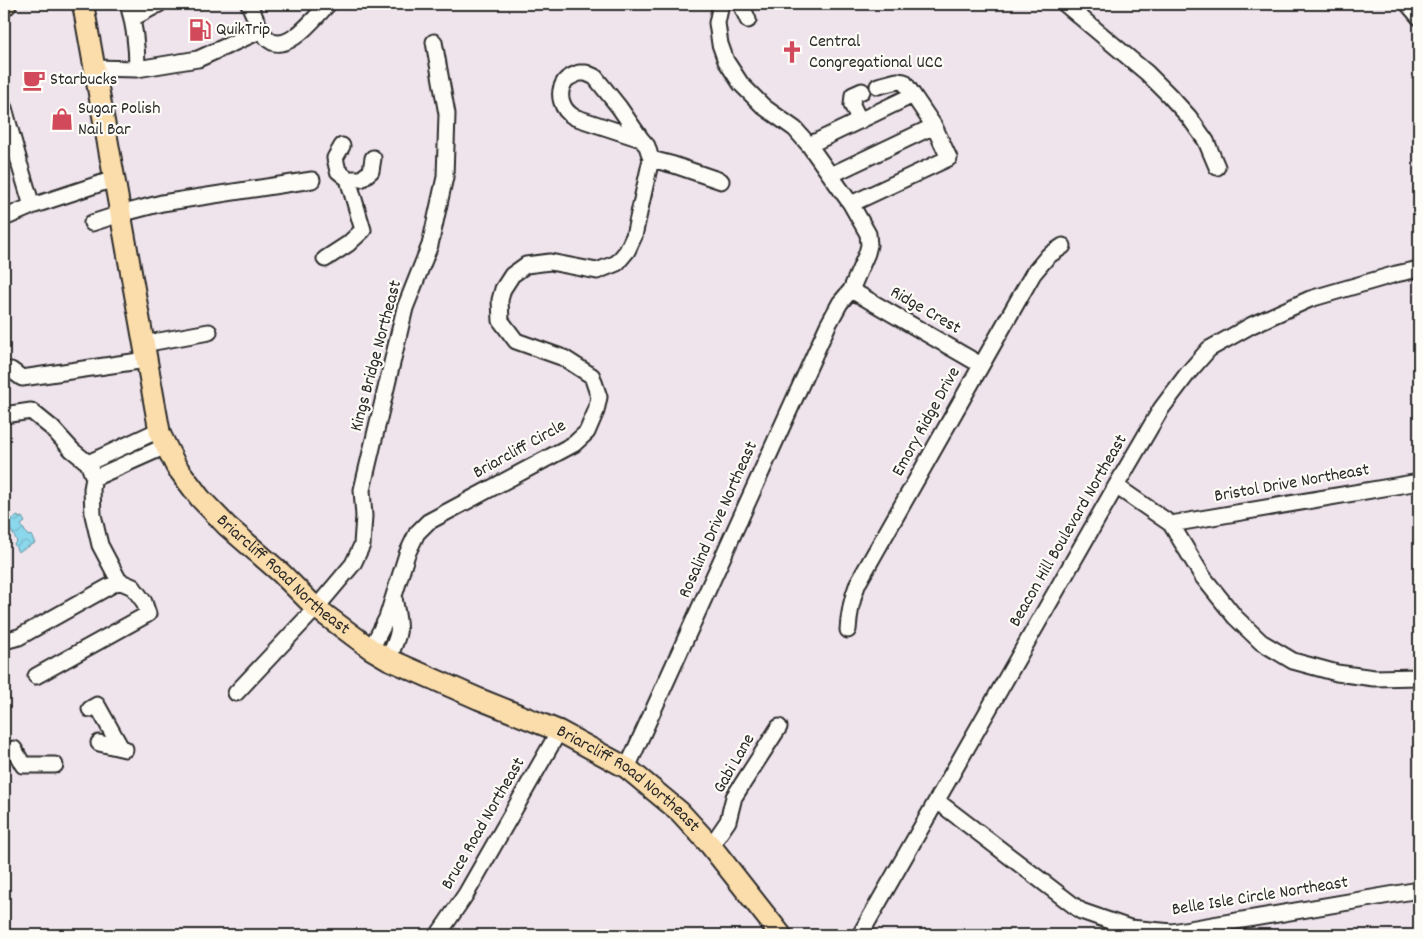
<svg xmlns="http://www.w3.org/2000/svg" width="1423" height="939" font-family="Dekko,sans-serif">
<style>
.water{fill:url(#water-waves);stroke:#65929e}
.lines{fill:none;stroke-linecap:round;stroke-linejoin:round}
.minor-casing{stroke:#2b2b2b;stroke-width:19}
.major-casing{stroke:#2b2b2b;stroke-width:24}
.minor{stroke:#fdfcf7;stroke-width:15}
.major{stroke:#fbddab;stroke-width:20}
.labels{text-anchor:middle;dominant-baseline:central;stroke-width:4.5;stroke-linejoin:round;paint-order:stroke}
.poi-label{font-size:18px;fill:#2b2b2b;stroke:#fdfcf7;text-anchor:start}
.street-label{font-size:18px;fill:#2b2b2b;stroke:#fdfcf7}
</style>
<defs>
<pattern id="water-waves" width="16" height="10" patternUnits="userSpaceOnUse" patternTransform="scale(1.25)"><rect width="16" height="10" fill="#8bd7eb"/><path d="M0 5q4-4 8 0t8 0" fill="none" stroke="#78b9ca"/></pattern>
</defs>
<rect width="100%" height="100%" fill="#efe3ec"/>
<filter id="ink" filterUnits="userSpaceOnUse"><feTurbulence type="fractalNoise" baseFrequency=".02" numOctaves="2"/><feDisplacementMap in="SourceGraphic" scale="10" xChannelSelector="R" yChannelSelector="G"/><feConvolveMatrix kernelMatrix="1 2 1 2 8 2 1 2 1" color-interpolation-filters="sRGB"/></filter>
<g filter="url(#ink)">
<path class="water" d="M18,516l1,2 3,-1 3,5 -4,3 7,11 3,-1 4,8 -17,9 -4,-8 3,-3 -11,-19z"/>
<g class="lines">
<defs>
<path id="minor" d="M128,4c7,22 9,41 9,65
M249,4c5,11 10,25 18,34 18,20 50,-23 61,-34
M741,4l7,16
M1065,4l82,69 21,21 21,23 17,24 11,26
M1408,4l11,13
M133,18l26,-14
M94,68l43,1 61,-10 64,-29
M579,73h7l9,4 24,30 22,32 -67,-22c-12,-7 -18,-23 -9,-36 3,-4 9,-6 14,-8z
M878,86l19,-5 7,1 9,13
M4,108l15,53
M860,121l-8,-16 1,-10 9,-4
M809,145l104,-50 21,31 -103,49
M342,146l-7,12 3,13 10,8h13l10,-8 2,-13
M651,159l23,6 47,16
M20,166l12,40
M851,204l98,-46 -15,-32
M4,218l28,-12 82,-27
M92,223l28,-9 42,-11 150,-23
M325,259l23,-15 15,-14 -15,-51
M851,290l130,75
M143,344l66,-12
M11,370l11,8 124,-18
M4,415l27,-4 21,17 20,22 16,13 6,15 -2,11 1,26 7,30 19,36 -100,56 -15,4
M88,463l71,-33
M94,478l72,-32
M1116,486l55,38 32,53 32,40 26,25 32,19 44,12 37,5 45,-1
M1171,524l248,-42
M848,630c1,-16 4,-32 10,-47l175,-309 15,-18 15,-10
M371,649l16,-31 20,-64 10,-21 11,-11 146,-78 13,-12 9,-21 3,-14 -7,-21 -28,-18 -48,-17 -15,-20 -1,-21 3,-11 9,-14 14,-10 24,-3 47,9 20,-8 10,-12 7,-15 17,-77 -4,-13 -6,-7
M388,659c14,-29 12,-30 6,-61
M36,676l112,-62 -4,-12 -11,-15 -14,-6
M236,693l80,-85 37,-44 9,-19 2,-29 -2,-26 43,-182 25,-63 15,-68 2,-63 -13,-72
M90,709l7,-4 24,43
M99,743l26,6
M14,749l9,16h32
M627,768l201,-443 12,-22 11,-13 16,-37 2,-8 -1,-11 -17,-30 -42,-59 -14,-16 -31,-22 -23,-23 -15,-23 -6,-17 -3,-21 4,-19
M937,801l144,110 49,17 42,4 247,-42
M711,846l17,-25 6,-24 45,-70
M438,935l28,-41 93,-163
M860,935l256,-449 45,-77 27,-36 21,-24 43,-24 58,-26 86,-25 23,-5"/>
<g id="major">
<path id="s1" d="M83,4l77,430 16,32 24,32 27,28 54,47 35,35 55,41 17,10 91,40 80,32 68,37 53,44 31,34 70,89"/>
<path d="M4,5l2,-1"/>
</g>
</defs>
<use href="#minor" class="minor-casing"/>
<use href="#major" class="major-casing"/>
<use href="#minor" class="minor"/>
<use href="#major" class="major"/>
</g>
</g>
<defs>
<symbol id="fuel-bare" viewBox="-9 -9 18 18"><path d="M-5.5-6h7V0h2V4h1.3V-2.5L3-4.5l.8-.8L6-3V5H2.5V1h-1V6h-7ZM-4.2-4.7v3.2H.2V-4.7Z" fill="#d1495b" stroke="#fdfcf7" stroke-width="2.5" paint-order="stroke"/></symbol>
<symbol id="church-bare" viewBox="-9 -9 18 18"><path d="M-1.2-6h2.4v3.5h3.3v2.4h-3.3V6h-2.4V-.1h-3.3v-2.4h3.3Z" fill="#d1495b" stroke="#fdfcf7" stroke-width="2.5" paint-order="stroke"/></symbol>
<symbol id="cafe-bare" viewBox="-9 -9 18 18"><path d="M-5.5-4.5H6V0H3Q3 3.5 0 3.5H-2.5Q-5.5 3.5-5.5 0ZM3-3.2v2h1.7v-2ZM-6 4.5H4V6H-6Z" fill="#d1495b" stroke="#fdfcf7" stroke-width="2.5" paint-order="stroke"/></symbol>
<symbol id="shop-bare" viewBox="-9 -9 18 18"><path d="M-5-2.5h2.3a2.7 3.5 0 0 1 5.4 0H5L5.5 6h-11ZM-1.5-2.5h3a1.5 2.3 0 0 0-3 0Z" fill="#d1495b" stroke="#fdfcf7" stroke-width="2.5" paint-order="stroke"/></symbol>
</defs>
<g fill-rule="evenodd">
<use href="#fuel-bare" x="184" y="14" width="32" height="32"/>
<use href="#church-bare" x="776" y="36" width="32" height="32"/>
<use href="#cafe-bare" x="18" y="64" width="32" height="32"/>
<use href="#shop-bare" x="46" y="103" width="32" height="32"/>
</g>
<g class="labels">
<g class="poi-label">
<text x="216" y="30">QuikTrip</text>
<text x="809" y="42">Central<tspan x="809" dy="21">Congregational UCC</tspan></text>
<text x="50" y="80">Starbucks</text>
<text x="78" y="109">Sugar Polish<tspan x="78" dy="21">Nail Bar</tspan></text>
</g>
<g class="street-label">
<text transform="translate(925 311) rotate(30)">Ridge Crest</text>
<text transform="translate(377 356) rotate(-75)">Kings Bridge Northeast</text>
<text transform="translate(927 422) rotate(-61)">Emory Ridge Drive</text>
<text transform="translate(520 450) rotate(-29)">Briarcliff Circle</text>
<text transform="translate(1292 484) rotate(-10)">Bristol Drive Northeast</text>
<text transform="translate(719 520) rotate(-66)">Rosalind Drive Northeast</text>
<text transform="translate(1069 531) rotate(-60)">Beacon Hill Boulevard Northeast</text>
<text stroke="none"><textPath href="#s1" startOffset="626">Briarcliff Road Northeast</textPath></text>
<text transform="translate(735 764) rotate(-60)">Gabi Lane</text>
<text stroke="none"><textPath href="#s1" startOffset="1031">Briarcliff Road Northeast</textPath></text>
<text transform="translate(484 824) rotate(-60)">Bruce Road Northeast</text>
<text transform="translate(1260 897) rotate(-9)">Belle Isle Circle Northeast</text>
</g>
</g>
<rect width="1423" height="939" fill="none" stroke="#fdfcf7" stroke-width="20"/>
<rect x="10" y="10" width="1403" height="919" fill="none" stroke="#2b2b2b" stroke-width="2" filter="url(#ink)"/>
</svg>
